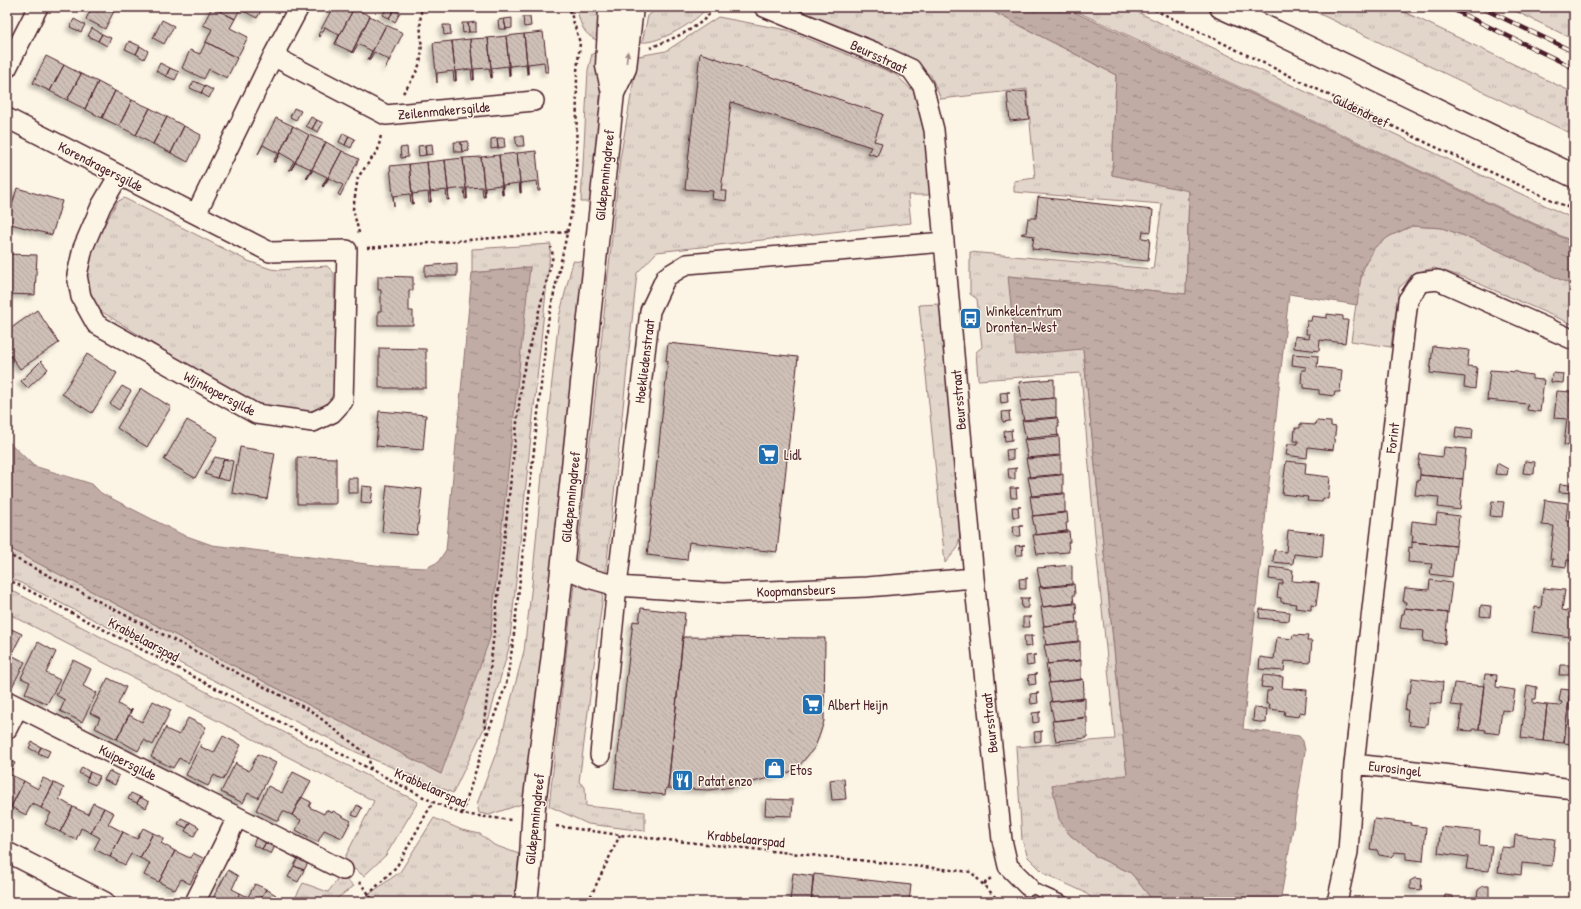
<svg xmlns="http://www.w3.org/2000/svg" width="1581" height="909" font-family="'Patrick Hand',sans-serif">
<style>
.grass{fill:url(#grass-tufts);stroke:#967a7a}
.water{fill:url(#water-ripples);stroke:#917474}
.building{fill:url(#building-back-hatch);stroke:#4a1f2b;filter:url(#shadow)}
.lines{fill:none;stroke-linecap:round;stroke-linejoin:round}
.lane-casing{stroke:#4a1f2b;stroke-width:13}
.street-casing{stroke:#4a1f2b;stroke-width:22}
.secondary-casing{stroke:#4a1f2b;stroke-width:25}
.path{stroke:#4a1f2b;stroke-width:2.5;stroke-dasharray:3 3;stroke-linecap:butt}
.lane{stroke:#fcf5e5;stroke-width:10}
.street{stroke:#fcf5e5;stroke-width:19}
.secondary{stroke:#fcf5e5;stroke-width:22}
.rail-casing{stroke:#4a1f2b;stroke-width:4.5}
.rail{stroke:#fcf5e5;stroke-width:3;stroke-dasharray:9;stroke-linecap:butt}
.secondary-bridge-casing{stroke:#4a1f2b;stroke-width:25;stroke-linecap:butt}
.secondary-bridge{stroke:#fcf5e5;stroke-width:22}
.oneway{fill:#a38a88}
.labels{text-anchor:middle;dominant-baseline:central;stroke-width:3;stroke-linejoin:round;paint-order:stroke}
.street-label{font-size:14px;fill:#4a1f2b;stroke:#fcf5e5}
.poi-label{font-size:14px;fill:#4a1f2b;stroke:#fcf5e5;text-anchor:start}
</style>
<defs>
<pattern id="grass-tufts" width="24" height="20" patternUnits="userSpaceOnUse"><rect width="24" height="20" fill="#e2d5ca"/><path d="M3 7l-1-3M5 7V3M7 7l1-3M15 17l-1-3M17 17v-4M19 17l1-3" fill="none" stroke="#c3b6ae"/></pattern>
<pattern id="water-ripples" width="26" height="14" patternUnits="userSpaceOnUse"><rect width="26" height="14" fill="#c0aca5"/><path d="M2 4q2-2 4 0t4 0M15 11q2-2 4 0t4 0" fill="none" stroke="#9e8b87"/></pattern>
<pattern id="building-back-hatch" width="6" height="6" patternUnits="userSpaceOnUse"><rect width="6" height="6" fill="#cfc0b7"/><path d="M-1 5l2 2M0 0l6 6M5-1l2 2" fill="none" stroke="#b3a59e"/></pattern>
<filter id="shadow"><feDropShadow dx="-3.5" dy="3.5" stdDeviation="2" flood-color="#0004"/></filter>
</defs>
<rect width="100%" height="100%" fill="#fcf5e5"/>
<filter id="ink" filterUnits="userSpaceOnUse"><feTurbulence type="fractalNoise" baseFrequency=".025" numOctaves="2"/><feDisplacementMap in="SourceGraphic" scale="8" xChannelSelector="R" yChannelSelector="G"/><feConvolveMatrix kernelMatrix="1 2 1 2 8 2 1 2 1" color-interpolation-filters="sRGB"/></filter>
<g filter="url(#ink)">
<path class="grass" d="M576,7h20c8,11 5,22 4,35 -18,-8 -19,-17 -24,-35z
M659,7h48c-8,14 -49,37 -65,35l6,-26z
M794,7h190l132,68 -4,100 77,15 -3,104 -178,-18 75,73 44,426 -75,10 17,49 28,23 34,16 23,29h-57l-13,-10 -39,-18 -17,-17 -6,-17 -6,-93 99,-8 -18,-181 -16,-185 -103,7 -2,-28 6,-5 -5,-48 -7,-5v-42l183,17 9,-65 -148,-12v-11l21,-3 -8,-89 -86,10 -10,-23 -21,-17 -80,-34z
M1067,7h60l447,212v23z
M1305,7h89l180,86v42z
M1507,7h67v32l-3,-1z
M718,17l69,13 108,44 20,19 8,25 8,77h-23l3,28 -254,29 -20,21 -31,298 -27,211 6,5 1,19 59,6v19l-57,-7 -39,-18 51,-453 20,-194 18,-103 28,-5z
M600,52v78l-8,72h-11l7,-132 4,-16z
M124,198l124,63 23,8 8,1 48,-4 7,7 1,127 -13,11 -18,2 -53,-8 -152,-95 -10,-20 -3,-17 2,-18 29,-53z
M1412,226l30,2 34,12 98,46v39l-108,-47 -32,-10 -19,5 -16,15 -8,59 -40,-6c4,-26 7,-75 24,-94 8,-10 25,-15 37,-21z
M551,244l-42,404 -20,70 -36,75 -97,-41 -349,-176v-29l434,227 89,-507 -58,6v-24z
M573,261l13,1 -49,450 -15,92 -33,11 -10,-2 -2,-9 23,-62 24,-91 8,-67 11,-120 16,-147z
M940,304l23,217 -6,28 -12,14 -26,-258z
M7,588l411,214 -32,53 -22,21 -21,-15 31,-60 -367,-188z
M434,818l28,12 18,4 14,11 25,9 -5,48h-156l42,-30z
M341,875l13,11 -22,16h-39l10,-19 25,9z"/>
<path class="water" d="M984,7h79l511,236v43l-98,-46 -34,-12 -30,-2 -22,10 -15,11 -13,22 -5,36 -68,-11 -46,435 56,7 4,5 2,10 -12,77 -13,74h-126l-23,-29 -34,-16 -28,-23 -10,-15 -7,-34 75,-10 -44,-426 -67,6 -8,-79 178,18 3,-103 -77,-16 4,-100z
M530,267l-40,371 -49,136 -434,-227v-107l27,26 58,18 9,9 80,41 31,11 171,21 43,2 12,-6 8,-12 26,-277z"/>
<path class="building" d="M92,7h24l-11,22 -19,-10z
M212,7l23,12 -5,9 18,9 -11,21 -31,-16 6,-13 -9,-4z
M212,7h51l-6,11 -17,-9 -5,10z
M333,7l21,1 -19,36 4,-9 -14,-8 -5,10 -2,-2z
M387,7l7,3 -5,8 -6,-3z
M354,8l16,8 -18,36 -17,-8z
M394,10l6,3 -5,9 -6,-4z
M370,16l16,9 -18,35 4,-9 -14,-7 -5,9 -1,-1z
M523,17h7l1,9 -7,1z
M512,18v10l-6,1 -2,-10z
M74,19l11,6 -4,7 -11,-5z
M504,19l2,10h-7l-1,-9z
M162,20l12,6 -10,18 -11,-6z
M476,22v10h-7l-1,-9z
M462,23h6l1,9 -6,1z
M386,25l17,8 -18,36 4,-9 -15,-8 -5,9 -1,-1z
M443,25h7l1,9 -7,1z
M92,28l10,6 -4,7 -10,-5z
M543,32l5,40h-3l-1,-10 -16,2v10l-4,-40z
M102,34l9,4 -4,8 -9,-5z
M524,34l4,40h-1l-1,-10 -16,2v10l-4,-40z
M506,36l4,40h-1l-1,-10 -16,2v10l-4,-40z
M488,38l4,40h-1l-2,-10 -15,1v11l-4,-41z
M470,39l4,41h-2l-1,-11 -15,2v10l-4,-40z
M129,41l11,5 -4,8 -11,-5z
M452,41l4,40h-2l-1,-10 -16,2v10l-4,-40z
M206,42l31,16 -10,20 -18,-9 -5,10 -22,-11 8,-18 10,4z
M140,46l8,5 -4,8 -8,-5z
M700,53l183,61 -9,27 8,2 -5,13 -9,-3 3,-6 -140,-45 -10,89h6l-1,10 -14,-2 1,-8 -28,-2z
M46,56l18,9 -14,26 -17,-8z
M160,63l10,5 -4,8 -10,-5z
M64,65l17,9 -14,26 -17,-9z
M170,68l9,4 -4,8 -9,-4z
M81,74l17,8 -13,27 -18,-9z
M194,81l11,5 -4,7 -11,-5z
M98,82l17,9 -13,27 -17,-9z
M205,86l8,4 -4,8 -8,-5z
M115,91l17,9 -13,26 -17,-8z
M1026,91l3,28 -19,2 -3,-28z
M132,100l18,8 -14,27 -17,-9z
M150,108l17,9 -14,27 -17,-9z
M294,108l7,3 -5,9 -6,-3z
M167,117l17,9 -13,27 -18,-9z
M311,117l6,3 -5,9 -6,-3z
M276,118l17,8 -18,36h-2l5,-9 -15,-8 -5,9z
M317,120l6,3 -5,9 -6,-3z
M184,126l17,9 -13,27 -17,-9z
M293,126l16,9 -18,35h-2l5,-9 -14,-8 -5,9z
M343,133l6,3 -4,9 -6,-3z
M309,135l17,7 -19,37 -1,-1 5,-9 -15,-7 -5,8z
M349,136l6,3 -4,9 -6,-3z
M515,136h8l1,10h-7z
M497,138l1,10 -7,1v-10z
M497,138h7l1,9 -7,1z
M468,141l1,10 -7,1 -1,-10z
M326,142l16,9 -19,36 -1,-1 5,-9 -14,-7 -6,9z
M454,142h7l1,10h-7z
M432,144l1,10 -7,1 -1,-10z
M425,145l1,10 -7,1 -1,-10z
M407,147l1,10 -7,1 -1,-10z
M342,151l17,8 -19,37 -2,-2 5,-9 -14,-7 -6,9z
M536,151l4,40h-2l-1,-10 -16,2v10l-4,-40z
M517,153l4,40h-1l-1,-10 -16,2v10l-4,-40z
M499,155l4,40h-1l-1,-10 -16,2v10l-4,-40z
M481,157l4,40h-2l-1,-10 -15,1v11l-4,-41z
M463,158l4,41h-2l-1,-11 -16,2 1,10 -4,-40z
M445,160l4,40h-2l-1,-10 -16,2 1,10 -4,-40z
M427,162l4,40h-2l-1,-10 -16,2 1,10 -4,-40z
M409,164l4,40h-2l-1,-10 -17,2 1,10 -4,-40z
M17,188l45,13 -10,34 -45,-12z
M1038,197l115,13 -2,22 -8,-1 -1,7 8,1 -2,22 -116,-12 2,-13 -13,-2 1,-1h4l2,-15h8z
M7,254l30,1 -2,40 -28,-1z
M457,263v13h-32v-10z
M378,276l35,1v13h-4v21h4v14h-35v-14h3v-21h-3z
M37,310l22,33 -39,26 -13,-19v-19z
M1327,314l16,2v4h5l-3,23 -25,-3 -1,11 -25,-3 1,-12 14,2 1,-4h-4l1,-13h4l1,-5 15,2z
M668,343l130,14 -21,195 -88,-10 -2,18 -40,-5 21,-194h-2z
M1433,346l36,4 -2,16 10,1 -2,22 -11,-2 1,-10 -35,-4z
M379,348l47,1v39h-47z
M87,354l30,19 -25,40 -30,-19z
M1293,354l25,2 -1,11 25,3 -2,22h-5l-1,4 -15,-2v-4l-15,-2v-5h-3l1,-13h4v-3l-14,-2z
M41,361l7,8 -20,19 -7,-7z
M1490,370l28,2v1l14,2v4l12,1 -4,32 -13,-2 1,-6 -41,-4z
M1552,373l12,1 -1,9 -12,-1z
M1054,379v19l-32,3 -3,-19z
M122,386l9,5 -12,19 -9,-6z
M141,388l30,19 -24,40 -30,-19z
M1557,391l14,1 -1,10h4v44l-10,-1 3,-26 -13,-1z
M1007,392l1,10 -7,1 -1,-10 10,-1z
M1054,398h2v20l-32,3 -4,-20z
M379,411l47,4 -3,35 -47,-4z
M1011,411l-2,1 1,9 -7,1 -1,-10z
M1056,417h1l2,10h-2l1,10 -32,3 -4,-20z
M187,420l31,17 -23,41 -31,-18z
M1316,421l15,1v4l5,1 -3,23 -25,-3 -1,11 -21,-3 2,-11h10v-3h-4l1,-13h5v-4l15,1z
M1456,427l17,2 -1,10 -17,-2z
M1013,430l-2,1 1,9 -7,1 -1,-10z
M1059,435l1,21 -32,3 -4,-20z
M240,447l35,6 -8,46 -35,-6z
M1444,447l22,2 -3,30 -43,-4v-7h-2l2,-14 23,3z
M1015,449l-2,1v9l-6,1 -1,-10z
M1059,455h2v20l-31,3 -4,-20z
M215,457l9,2 -7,19 -12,-4z
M297,457l39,1v46h-39z
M224,459l9,2 -4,20 -12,-3z
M1286,461l20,2 -1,11 25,3 -2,22 -5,-1 -1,4 -15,-1 1,-4 -26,-3z
M1525,461l10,1 -1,12 -11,-1z
M1497,463l11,6 -1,6 -12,-1z
M1017,468l-2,1v10h-6l-1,-10z
M1061,474h2v20l-31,3 -4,-20z
M1420,475l43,4 -3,31 -22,-3 1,-10 -24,-2 2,-15 2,1z
M348,478h10v15h-10z
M1560,484l14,1v8l-15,-1z
M387,485l35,4 -5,46 -35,-3z
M362,486l11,1 -2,17 -10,-1z
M1010,488h9h-3l1,10h-6z
M1063,493h2v20l-32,3 -3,-20z
M1545,500l23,3 -2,18 8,1v39l-7,-1 -1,7 -14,-2 1,-6h-3l4,-33 -12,-1z
M1492,501l12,1 -2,15 -12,-1z
M1012,507h9h-3l1,10h-6z
M1065,512h2l1,11h-2l1,9 -31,3 -4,-19z
M1437,513l22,3 -3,30 -44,-4 1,-7h-2l1,-14 24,3z
M1013,526h10h-3l1,10h-7z
M1288,530l36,4 -2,23 -28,-3 -1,10 -20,-2 1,-12 12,2z
M1067,531h2l1,11h-2l1,10 -32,2 -4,-19z
M1412,542l44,4 -4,31 -22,-3 2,-10 -24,-2 1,-15 3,1z
M1022,545l1,10h-7l-1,-9 10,-1z
M1072,565v20l-31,3 -4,-20z
M1270,567l23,3 -1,11 27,2 -3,23 -5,-1v5l-16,-2 1,-4 -15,-2v-4l-4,-1 2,-13h4v-3l-14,-2z
M1028,578l-2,1v10h-6l-1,-10z
M1430,580l22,3 -4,30 -43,-5 1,-6h-3l2,-14 24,2z
M1072,584h2l1,11h-2l1,9 -31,3 -4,-20z
M1543,588l22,2 -3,20 12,2 -2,25 -40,-5 3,-25 6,1z
M1021,598h9h-2v10h-6z
M1074,603h2l1,11h-2l1,9 -32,3 -3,-19z
M1481,605l10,1 -1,11 -10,-1z
M641,608l44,5 -17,175h-2l-1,7 -51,-6 19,-168 6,1z
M1405,608l43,5 -3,31 -22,-3 1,-10 -24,-3 2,-14h2z
M1260,609l30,3 -1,9 -30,-3z
M1023,617h9h-3l1,10h-7z
M1076,622h2v20l-32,3 -3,-19z
M7,627l15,7 -11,21 14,7 -13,25 -5,-3z
M1293,635l15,1 -1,5h5l-2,22 -25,-2 -1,10 -25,-2 1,-12 14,2 3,-22 15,2z
M1024,636h10h-3l1,10 -7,1z
M683,637l142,1 -1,83 -4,13 -5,13 -15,18 -10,7 -9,3 -48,12 -25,3 -40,-2z
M1078,641h2v20l-32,3 -4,-19z
M38,642l18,10 -10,21 14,7 -13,24 -22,-11 5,-11 -9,-4z
M1033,655l1,10 -7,1 -1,-10 10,-1z
M73,660l18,9 -8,17 13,7 1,-1 -15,30 -22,-11 5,-11 -9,-5z
M1080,660h1v20l-31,3 -4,-19z
M1560,665h10v10h-11z
M1035,674l1,10 -7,1 -1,-10 9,-1z
M1485,674l12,1 -1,12 19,3 -3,21 -10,-1 -3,24 -14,-2 1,-2 -7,-1z
M1263,675l20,2 -1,11 25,2 -2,23 -5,-1 -1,5 -15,-2 1,-4 -16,-2 1,-5h-4l1,-13h4l1,-3 -11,-1z
M108,678l18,9 -8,17 12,7 2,-2 -15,30 -22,-11 5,-10 -10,-5z
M1412,678l31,4 -2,22 -11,-1 -2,21h-3v3l-16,-2 1,-3 -3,-1 1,-11h-3l2,-16h3z
M1083,679l1,11h-1v9l-31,3 -4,-19z
M1454,683l30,3 -5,43h-6v2l-14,-1 3,-24 -11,-1z
M1527,685l10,2 -1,12h-3v4l14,2 -4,36 -22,-3z
M1561,689l9,1 -6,53 -21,-2 4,-36 14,1 1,-4 -3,-1z
M1570,690l4,1v53l-10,-1z
M1037,693l1,10 -7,1 -1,-10 9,-1z
M1085,698v20l-31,3 -4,-19z
M153,701l18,9 -18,35 -9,-5 -6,11 -21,-12 15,-30 -3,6 13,7z
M1254,708l13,1 -1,14 -13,-2z
M1039,712v10l-6,1 -1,-10 9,-1z
M1087,717v21l-31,3 -4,-20z
M188,718l18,9 -18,36 -9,-5 -6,10 -22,-11 15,-30v2l13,6z
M1043,731l-2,1v9l-6,1 -1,-10z
M223,736l18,9 -18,35 -9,-5 -6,11 -22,-11 15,-31v3l13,6z
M32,742l9,5 -3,6 -9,-5z
M41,747l9,4 -3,6 -9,-4z
M258,754l18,9 -18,35 -10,-5 -5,10 -22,-11 15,-30v2l13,7z
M7,759l8,4 -6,11 15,7 -13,26 -4,-2z
M82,767l8,5 -2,6 -9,-5z
M109,771l10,5 -4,9 -11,-5z
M90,772l10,4 -5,9 -9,-4z
M293,772l18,9 -19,34 -9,-4 -5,10 -22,-11 12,-24 14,7z
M43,778l11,5 -13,25 -9,-5 -6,12 -15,-8 13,-26 14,8z
M844,778l2,21 -14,1 -2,-20z
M54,783l10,5 -5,11 14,8 -13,25 -15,-8 6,-11 -10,-5z
M131,793l9,4 -3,6 -9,-4z
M140,797l9,5 -3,6 -9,-5z
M301,797l10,5 -2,5 15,7 2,-4 6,3 1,-2 18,10 -9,17 -18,-8 -6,12 -22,-12 5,-10 -9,-5z
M766,799l27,1 -1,16 -27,-1z
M93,803l11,5 -13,25 -10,-5 -5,12 -16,-8 13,-25 15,7z
M357,805l5,3 -5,9 -5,-2z
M104,808l10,5 -6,11 15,8 -13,25 -16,-8 6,-11 -9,-5z
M181,818l9,4 -3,6 -9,-4z
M1374,819l37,4 -1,2 16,2 -3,34 -17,-2v-6l-11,-1 -4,5 -12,-2 -2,-5 -7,-1z
M190,822l9,5 -5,9 -9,-5z
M1441,827l39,4 -1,14 13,1 -3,25 -23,-2 2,-12 -30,-4z
M143,828l10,5 -13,25 -9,-4 -6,11 -15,-8 13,-25 14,7z
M153,833l11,5 -3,5 14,8 -16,31 -15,-7 6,-12 -10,-5z
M1515,835l40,4 -3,27 -30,-3 -1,12 -23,-3 3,-25 13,1z
M256,837l10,5 -4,7 -9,-4z
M266,842l9,4 -4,8 -9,-5z
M175,851l15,7 3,-5 10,5 -13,26 -9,-5 -6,11 -16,-8z
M298,858l10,5 -4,7 -10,-4z
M294,866l10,4 -6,12 -10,-5z
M228,870l10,6 -6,13 8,4 -5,9h-24z
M793,873l20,3 -2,26h-21z
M814,874l97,11 -2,17h-98z
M1415,878l7,1 -1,11 -11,-1v-8z
M255,884l11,5 -7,13h-24l5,-9 8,4z
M1483,886h6v12l-12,-1 1,-7z
M266,889l10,6 -3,7h-14z
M1445,895l8,1v6h-9z"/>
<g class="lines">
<defs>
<path id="lane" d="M1028,886l36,16"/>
<path id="street" d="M764,7l110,45 37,17 12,17 11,44 40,448 28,262 6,26 20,20
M273,56l113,59 148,-14
M7,68l31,-61
M7,118l263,134 77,-2 -4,151 -11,12 -19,9 -57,-8 -160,-90 -15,-27 -4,-22 6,-27 18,-42 18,-31
M196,214l77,-158 26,-49
M563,567l25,11 29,8 106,7 144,-6 107,-9
M7,701l336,169
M7,729l11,-22
M600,755l17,-169 33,-275 16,-34 21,-13 257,-22
M1354,764l220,25
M7,852l98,50
M195,902l42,-84
M1337,902l11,-50 6,-88 54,-464 12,-18 18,-2 136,60"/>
<path id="secondary" d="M1221,7l55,25 298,144
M613,93l12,-25 7,-61
M534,805l19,-151 60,-561 -6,-27 3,-59
M526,902l5,-45"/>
</defs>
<use href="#lane" class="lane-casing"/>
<use href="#street" class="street-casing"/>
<use href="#secondary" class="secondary-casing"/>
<path class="path" d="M1149,7l280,137 145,66
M650,48c21,-9 53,-20 64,-41
M403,93c7,-9 17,-25 18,-36 2,-17 -3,-33 1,-50
M359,233l-6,-24 5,-32 20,-27 3,-15
M367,248l201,-16
M7,554l304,157 57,44 3,14
M7,579l426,223 29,12 49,6
M487,734l-3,-10 38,-347 31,-121 -2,-9
M462,814l25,-79 19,-50 7,-42 35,-322 28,-129 1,-121 3,-28 -11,-36
M556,826l64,9 351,37 29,30
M359,882l10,12 4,8
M984,884l7,-6
M358,902l11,-8 28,-28 36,-64
M588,902l32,-67"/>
<use href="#lane" class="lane"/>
<use href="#street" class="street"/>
<use href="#secondary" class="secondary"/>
<defs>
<path id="rail" d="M1448,7l126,61
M1480,7l94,45"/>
</defs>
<use href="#rail" class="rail-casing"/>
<use href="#rail" class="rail"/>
<defs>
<path id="secondary-bridge" d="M531,857l3,-52"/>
</defs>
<use href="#secondary-bridge" class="secondary-bridge-casing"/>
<use href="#secondary-bridge" class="secondary-bridge"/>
</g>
<defs><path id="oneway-solid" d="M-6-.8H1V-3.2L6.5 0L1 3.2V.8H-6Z"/></defs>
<use class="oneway" href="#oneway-solid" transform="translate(627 57) rotate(-84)"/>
</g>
<defs>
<symbol id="bus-square" viewBox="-11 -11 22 22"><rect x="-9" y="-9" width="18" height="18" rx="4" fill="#1f6fb2" stroke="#fcf5e5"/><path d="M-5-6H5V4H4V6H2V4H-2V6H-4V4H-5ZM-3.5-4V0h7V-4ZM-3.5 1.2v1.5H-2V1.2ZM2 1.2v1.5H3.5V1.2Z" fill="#fff"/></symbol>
<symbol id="supermarket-square" viewBox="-11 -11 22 22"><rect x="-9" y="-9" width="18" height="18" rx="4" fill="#1f6fb2" stroke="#fcf5e5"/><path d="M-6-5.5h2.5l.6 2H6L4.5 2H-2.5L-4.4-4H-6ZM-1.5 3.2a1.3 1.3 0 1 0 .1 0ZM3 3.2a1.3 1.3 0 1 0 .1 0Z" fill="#fff"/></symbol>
<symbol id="shop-square" viewBox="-11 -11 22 22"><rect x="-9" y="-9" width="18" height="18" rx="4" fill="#1f6fb2" stroke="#fcf5e5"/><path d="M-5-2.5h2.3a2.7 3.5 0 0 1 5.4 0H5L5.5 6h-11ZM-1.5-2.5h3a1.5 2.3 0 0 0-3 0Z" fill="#fff"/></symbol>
<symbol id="restaurant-square" viewBox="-11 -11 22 22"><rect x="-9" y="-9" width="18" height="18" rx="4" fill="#1f6fb2" stroke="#fcf5e5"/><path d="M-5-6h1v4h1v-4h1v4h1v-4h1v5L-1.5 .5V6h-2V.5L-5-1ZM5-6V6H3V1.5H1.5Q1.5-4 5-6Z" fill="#fff"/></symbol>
</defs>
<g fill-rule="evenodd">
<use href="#bus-square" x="958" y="306" width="25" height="25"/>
<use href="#supermarket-square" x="756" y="442" width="25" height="25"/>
<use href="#supermarket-square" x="800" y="692" width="25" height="25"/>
<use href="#shop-square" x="762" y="756" width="25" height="25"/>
<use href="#restaurant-square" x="670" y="768" width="25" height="25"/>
</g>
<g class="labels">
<g class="street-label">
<text transform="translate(879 56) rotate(25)">Beursstraat</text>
<text transform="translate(444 110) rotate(-5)">Zeilenmakersgilde</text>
<text transform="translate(1361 110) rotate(26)">Guldendreef</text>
<text transform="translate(101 166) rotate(27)">Korendragersgilde</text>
<text transform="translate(604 175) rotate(-84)">Gildepenningdreef</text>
<text transform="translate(644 361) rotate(-83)">Hoekliedenstraat</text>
<text transform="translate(220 393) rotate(28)">Wijnkopersgilde</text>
<text transform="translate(958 400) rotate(-95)">Beursstraat</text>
<text transform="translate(1392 438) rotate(-83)">Forint</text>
<text transform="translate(570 497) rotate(-84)">Gildepenningdreef</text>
<text transform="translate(796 590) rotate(-2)">Koopmansbeurs</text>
<text transform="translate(144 639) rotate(28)">Krabbelaarspad</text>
<text transform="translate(989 723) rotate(-96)">Beursstraat</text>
<text transform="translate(128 762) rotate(27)">Kuipersgilde</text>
<text transform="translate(1395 768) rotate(7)">Eurosingel</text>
<text transform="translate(431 787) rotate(24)">Krabbelaarspad</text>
<text transform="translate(534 819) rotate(-84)">Gildepenningdreef</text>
<text transform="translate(746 838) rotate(6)">Krabbelaarspad</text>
</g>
<g class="poi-label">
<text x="986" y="310">Winkelcentrum<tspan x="986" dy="16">Dronten-West</tspan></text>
<text x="784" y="454">Lidl</text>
<text x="828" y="704">Albert Heijn</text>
<text x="790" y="769">Etos</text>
<text x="698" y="780">Patat enzo</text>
</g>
</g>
<rect width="1581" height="909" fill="none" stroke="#fcf5e5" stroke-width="24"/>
<rect x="12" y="12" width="1557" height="885" fill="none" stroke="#4a1f2b" stroke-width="1.5" filter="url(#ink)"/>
</svg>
